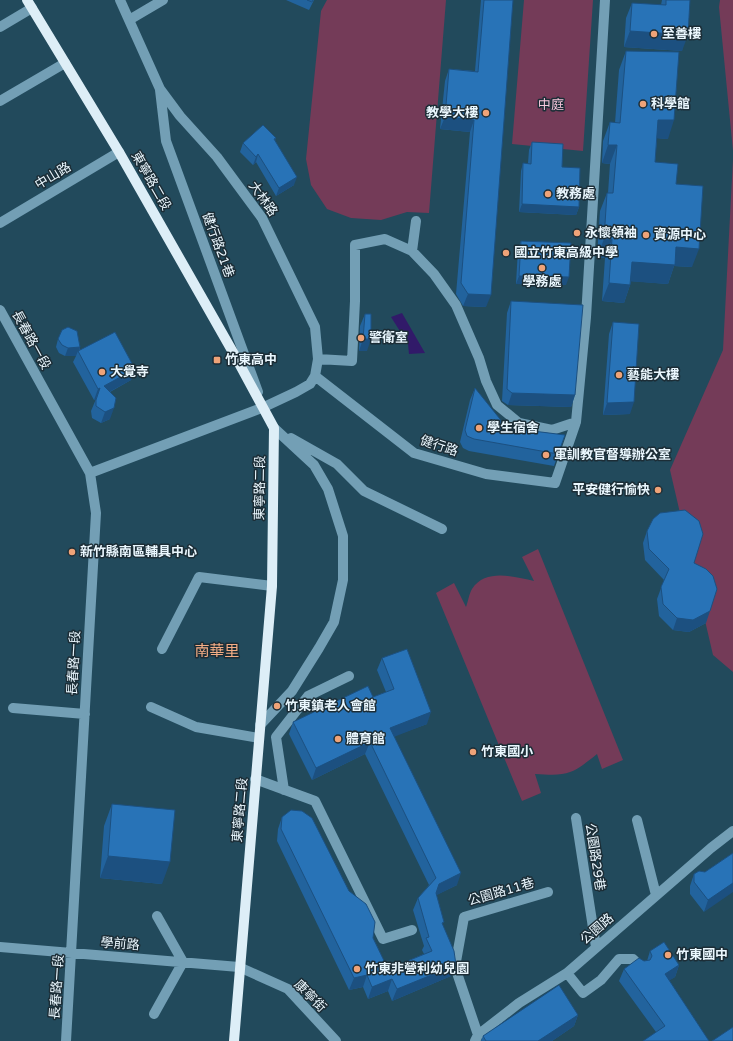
<svg xmlns="http://www.w3.org/2000/svg" width="733" height="1041" font-family="'Varela Round','Noto Sans TC',sans-serif">
<style>
.green{fill:#743b58}
.water{fill:#311a69}
.lines{fill:none;stroke-linecap:round;stroke-linejoin:round}
.minor{stroke:#739fb5;stroke-width:10}
.major{stroke:#ddeef7;stroke-width:10}
.wall{fill:#22639d}
.shaded-wall{fill:#1c5080}
.building{fill:#2873b7;stroke:#1c5080}
.poi-dot{fill:#efa378;stroke:#1c2d36;stroke-width:1.5}
.labels{text-anchor:middle;dominant-baseline:central;stroke-width:3;stroke-linejoin:round;paint-order:stroke}
.poi-label{font-size:13px;font-weight:bold;fill:#eaf7fe;stroke:#1c2d36;text-anchor:start}
.park-label{font-size:13px;fill:#f6c5db;stroke:#1c2d36}
.street-label{font-size:13px;fill:#eaf7fe;stroke:#1c2d36}
.quarter-label{font-size:15px;fill:#f5ae86;stroke:#1c2d36}
</style>
<rect width="100%" height="100%" fill="#224a5c"/>
<path class="green" d="M327,0h119l-17,213 -22,-1 -26,8 -30,-2 -24,-9 -16,-24 -5,-26 15,-148z
M524,0h69l-10,151 -71,-7z
M720,0h13v151l-14,-144z
M733,159v513l-20,-17 -43,-185 53,-120z
M538,549l85,211 -21,9 -5,-15c-26,21 -29,22 -62,20l6,19 -19,8 -86,-208 18,-10 12,24c2,-5 3,-13 6,-18 14,-21 42,-12 62,-8l-12,-24z"/>
<path class="water" d="M402,313l23,40 -16,1 -1,-10 -17,-27z"/>
<g class="lines">
<path class="minor" d="M129,20l34,-20
M0,27l32,-19
M160,90l6,51 92,251
M0,101l65,-38
M0,223l119,-71
M412,251l4,-30
M0,310l90,163 6,40 -30,528
M318,359l34,2 3,-60v-56l30,-6 27,12 22,23 22,31 23,53 7,23 11,24 22,18 33,7 24,-8 10,-105 19,-317
M315,376l99,77 72,21 69,9 21,-61
M291,438l46,26 27,27 78,38
M90,473l174,-66 32,-15 14,-8 5,-8 3,-17 -3,-32 -53,-109 -45,-61 -37,-41 -20,-27 -40,-89
M162,649l37,-72 73,9
M151,707l45,20 63,11
M13,708l72,6
M260,725l32,-34 27,-43 15,-26 9,-42v-44l-15,-47 -14,-24 -40,-37
M255,779l60,22 68,138 29,-9
M284,790l-8,-53 32,-41 41,-20
M576,818l20,129
M637,820l19,75
M0,947l239,20 49,22 48,52
M567,973l16,20 18,-13 18,-21h14l8,8
M154,1014l29,-52 -26,-46
M478,1035l-23,-68 9,-50 84,-25
M475,1041l3,-6 41,-32 48,-30 144,-125 22,-17"/>
<path class="major" d="M27,0l92,152 115,202 40,74 -2,158 -38,455"/>
</g>
<path class="wall" d="M286,0h28l-5,10z
M481,0h32l-27,307 -23,-1 -7,-12 14,-162 -30,-3 5,-48 4,-12 26,2z
M662,0h28l-8,51 -58,-4 2,-29 6,-15 29,2z
M626,51l42,88 -11,-1 -2,24 21,22 16,83 -18,-1 -6,18 -37,-3 -1,4 -6,18 -22,-2 3,-43 -8,-1 3,-46 7,-18h1l2,-29 -8,-1 1,-22 7,-19 5,1 4,-53z
M276,138l-1,2 19,45 -18,11 -20,-34 -3,3 -13,-13 3,-9z
M532,142l30,25 17,40 -3,8 -57,-3 2,-41 2,-8h5l1,-13z
M521,241l45,44 -50,-1 2,-35z
M511,301l64,94 -4,12 -63,-2 -6,-4 5,-88z
M365,314l2,37h-8l1,-25z
M613,322l17,92 -27,1 6,-81z
M58,339l22,8v3l55,19 -4,11 -21,12v27l-9,4 -9,-5 -1,-7 5,-12 -2,1 -21,-38 3,-6h-11l-6,-3 -3,-6z
M475,388l26,39 64,8 -11,31 -85,-15 -6,-3 -3,-6 10,-42z
M647,531l47,32 12,60 -17,9 -16,-2 -14,-14 -2,-17 7,-19 -19,-20 -2,-17z
M382,658l45,66 -33,12 63,149 -21,10 7,31 13,39 -5,11 -59,25 -4,-10 -20,8 -5,-12 -14,3 -72,-149 1,-12 4,-12 91,121 15,31 36,-15 -2,-4 2,-4 -11,-36 5,-12 11,-13 -64,-131 -53,26 -23,-46 4,-12 80,-25 13,-5 -9,-22z
M112,804l50,80 -62,-6 4,-52z
M733,853l-29,59 -14,-18v-8l4,-12 11,-2z
M650,951l29,14 -4,12 -6,3 40,61 -53,-9 -37,-51 5,-12 23,-8z
M578,1015l-4,11 -22,15h-71l2,-5z"/>
<path class="shaded-wall" d="M630,31l58,4 -6,16 -58,-4z
M445,117l29,3 -4,12 -30,-3z
M658,120h16l-6,19 -17,-1z
M608,145h9l-7,19 -8,-1z
M258,154l-2,8 -3,3 3,-8z
M297,177l-3,8 -18,11 3,-8z
M522,204l57,3 -3,8 -57,-3z
M604,239h8l-7,19 -8,-1z
M676,247l23,2 -7,18 -18,-1 -6,18 -43,-3 7,-19z
M519,276l50,1 -3,8 -50,-1z
M609,283l21,2 -6,18 -22,-2z
M468,294l23,1 -5,12 -23,-1z
M363,339h8l-4,12h-8z
M80,347l-1,6 -1,-2 -2,5h-11l3,-8z
M135,369l-4,11 -31,17 4,-11z
M100,388l-4,11 -2,1 4,-11z
M512,393l63,2 -4,12 -63,-2z
M634,402l-4,12 -27,1 4,-12z
M114,408l-4,11 -9,4 4,-11z
M710,611l-4,12 -17,9 -16,-2 4,-12z
M431,712l-4,12 -41,16 4,-12z
M370,742l-5,12 -53,26 4,-12z
M108,856l62,6 -8,22 -62,-6z
M461,873l-4,12 -22,11 4,-12z
M733,883v9l-29,20 4,-12z
M456,965l-5,11 -59,25 5,-12z
M679,965l-4,12 -14,9 4,-12z
M367,975l-4,12 -14,3 5,-12z
M392,979l-4,12 -20,8 4,-12z
M578,1015l-4,11 -22,15h-14z"/>
<path class="building" d="M307,0h6l-1,2z
M484,0h29l-22,295 -23,-1 -7,-11 13,-163 -29,-3 4,-48 29,3z
M666,0h24l-2,35 -58,-4 2,-28 34,2z
M626,51l53,1 -5,68h-16l-3,42 23,2 -2,20 27,2 -4,63 -23,-2 -1,18 -43,-3 -2,23 -21,-2 3,-44h-8l3,-46h6l4,-48h-9l2,-23 10,1z
M263,125l13,13 -2,1 23,38 -18,11 -21,-34 -2,3 -13,-14z
M532,142l31,2 -1,23 18,1 -1,39 -57,-3 1,-41 8,1z
M521,241l50,2 -2,34 -50,-1z
M511,301l72,4 -8,90 -63,-2 -5,-4z
M365,314h6v25h-8z
M613,322l26,2 -5,78 -27,1z
M68,327l9,4 3,16 -12,1 -6,-3 -4,-6 4,-9z
M115,332l20,37 -31,17 12,12 -2,10 -9,4 -9,-6v-6l4,-12 -2,1 -20,-38z
M475,388l25,31 1,8 64,8 -7,19 -84,-15 -7,-3 -2,-6z
M685,510l14,11 4,13 -9,29 12,6 7,7 4,13 -7,22 -17,9 -16,-2 -14,-14 -2,-17 8,-18 -20,-20 -2,-18 6,-12 7,-6z
M407,649l24,63 -41,16 71,145 -22,11 -3,9 8,29 -2,1 12,28 2,14 -59,24 -5,-10 -20,8 -5,-12 -13,3 -73,-149 1,-12 9,-7 11,1 10,7 37,73 17,13 9,18 -2,16 15,31 44,-18 -6,-13 3,-1 -11,-39 18,-20 -66,-136 -54,26 -23,-46 75,-36 5,11 21,-8 -12,-31z
M112,804l63,6 -5,52 -62,-6z
M733,853v30l-25,17 -14,-18v-8l5,-3 6,1z
M664,942l15,23 -14,9 44,67h-66l22,-15 -41,-57 15,-11 5,3 6,-1 2,-4 -2,-5z
M559,985l19,30 -40,26h-52l-3,-5z
M733,1027v14h-21z"/>
<g class="poi-dot">
<circle cx="654" cy="34" r="4"/>
<circle cx="643" cy="104" r="4"/>
<circle cx="486" cy="113" r="4"/>
<circle cx="548" cy="194" r="4"/>
<circle cx="577" cy="233" r="4"/>
<circle cx="646" cy="235" r="4"/>
<circle cx="506" cy="253" r="4"/>
<circle cx="542" cy="268" r="4"/>
<circle cx="361" cy="338" r="4"/>
<rect x="213" y="356" width="8" height="8" rx="2"/>
<circle cx="102" cy="372" r="4"/>
<circle cx="619" cy="375" r="4"/>
<circle cx="479" cy="428" r="4"/>
<circle cx="546" cy="455" r="4"/>
<circle cx="658" cy="490" r="4"/>
<circle cx="72" cy="552" r="4"/>
<circle cx="277" cy="706" r="4"/>
<circle cx="338" cy="739" r="4"/>
<circle cx="473" cy="752" r="4"/>
<circle cx="668" cy="955" r="4"/>
<circle cx="357" cy="969" r="4"/>
</g>
<g class="labels">
<g class="poi-label">
<text x="662" y="34">至善樓</text>
<text x="651" y="104">科學館</text>
<text x="478" y="113" text-anchor="end">教學大樓</text>
<text x="556" y="194">教務處</text>
<text x="585" y="233">永懷領袖</text>
<text x="654" y="235">資源中心</text>
<text x="514" y="253">國立竹東高級中學</text>
<text x="542" y="282" text-anchor="middle">學務處</text>
<text x="369" y="338">警衛室</text>
<text x="225" y="360">竹東高中</text>
<text x="110" y="372">大覺寺</text>
<text x="627" y="375">藝能大樓</text>
<text x="487" y="428">學生宿舍</text>
<text x="554" y="455">軍訓教官督導辦公室</text>
<text x="650" y="490" text-anchor="end">平安健行愉快</text>
<text x="80" y="552">新竹縣南區輔具中心</text>
<text x="285" y="706">竹東鎮老人會館</text>
<text x="346" y="739">體育館</text>
<text x="481" y="752">竹東國小</text>
<text x="676" y="955">竹東國中</text>
<text x="365" y="969">竹東非營利幼兒園</text>
</g>
<g class="park-label">
<text x="551" y="105">中庭</text>
</g>
<g class="street-label">
<text transform="translate(53 176) rotate(-31)">中山路</text>
<text transform="translate(151 181) rotate(60)">東寧路二段</text>
<text transform="translate(263 199) rotate(55)">大林路</text>
<text transform="translate(218 245) rotate(70)">健行路21巷</text>
<text transform="translate(31 340) rotate(61)">長春路一段</text>
<text transform="translate(439 446) rotate(18)">健行路</text>
<text transform="translate(260 488) rotate(-89)">東寧路二段</text>
<text transform="translate(74 663) rotate(-87)">長春路一段</text>
<text transform="translate(240 810) rotate(-85)">東寧路二段</text>
<text transform="translate(595 857) rotate(81)">公園路29巷</text>
<text transform="translate(501 892) rotate(-16)">公園路11巷</text>
<text transform="translate(597 929) rotate(-41)">公園路</text>
<text transform="translate(120 944) rotate(4)">學前路</text>
<text transform="translate(57 987) rotate(-86)">長春路一段</text>
<text transform="translate(310 996) rotate(45)">康寧街</text>
</g>
<g class="quarter-label">
<text x="217" y="651">南華里</text>
</g>
</g>
</svg>
